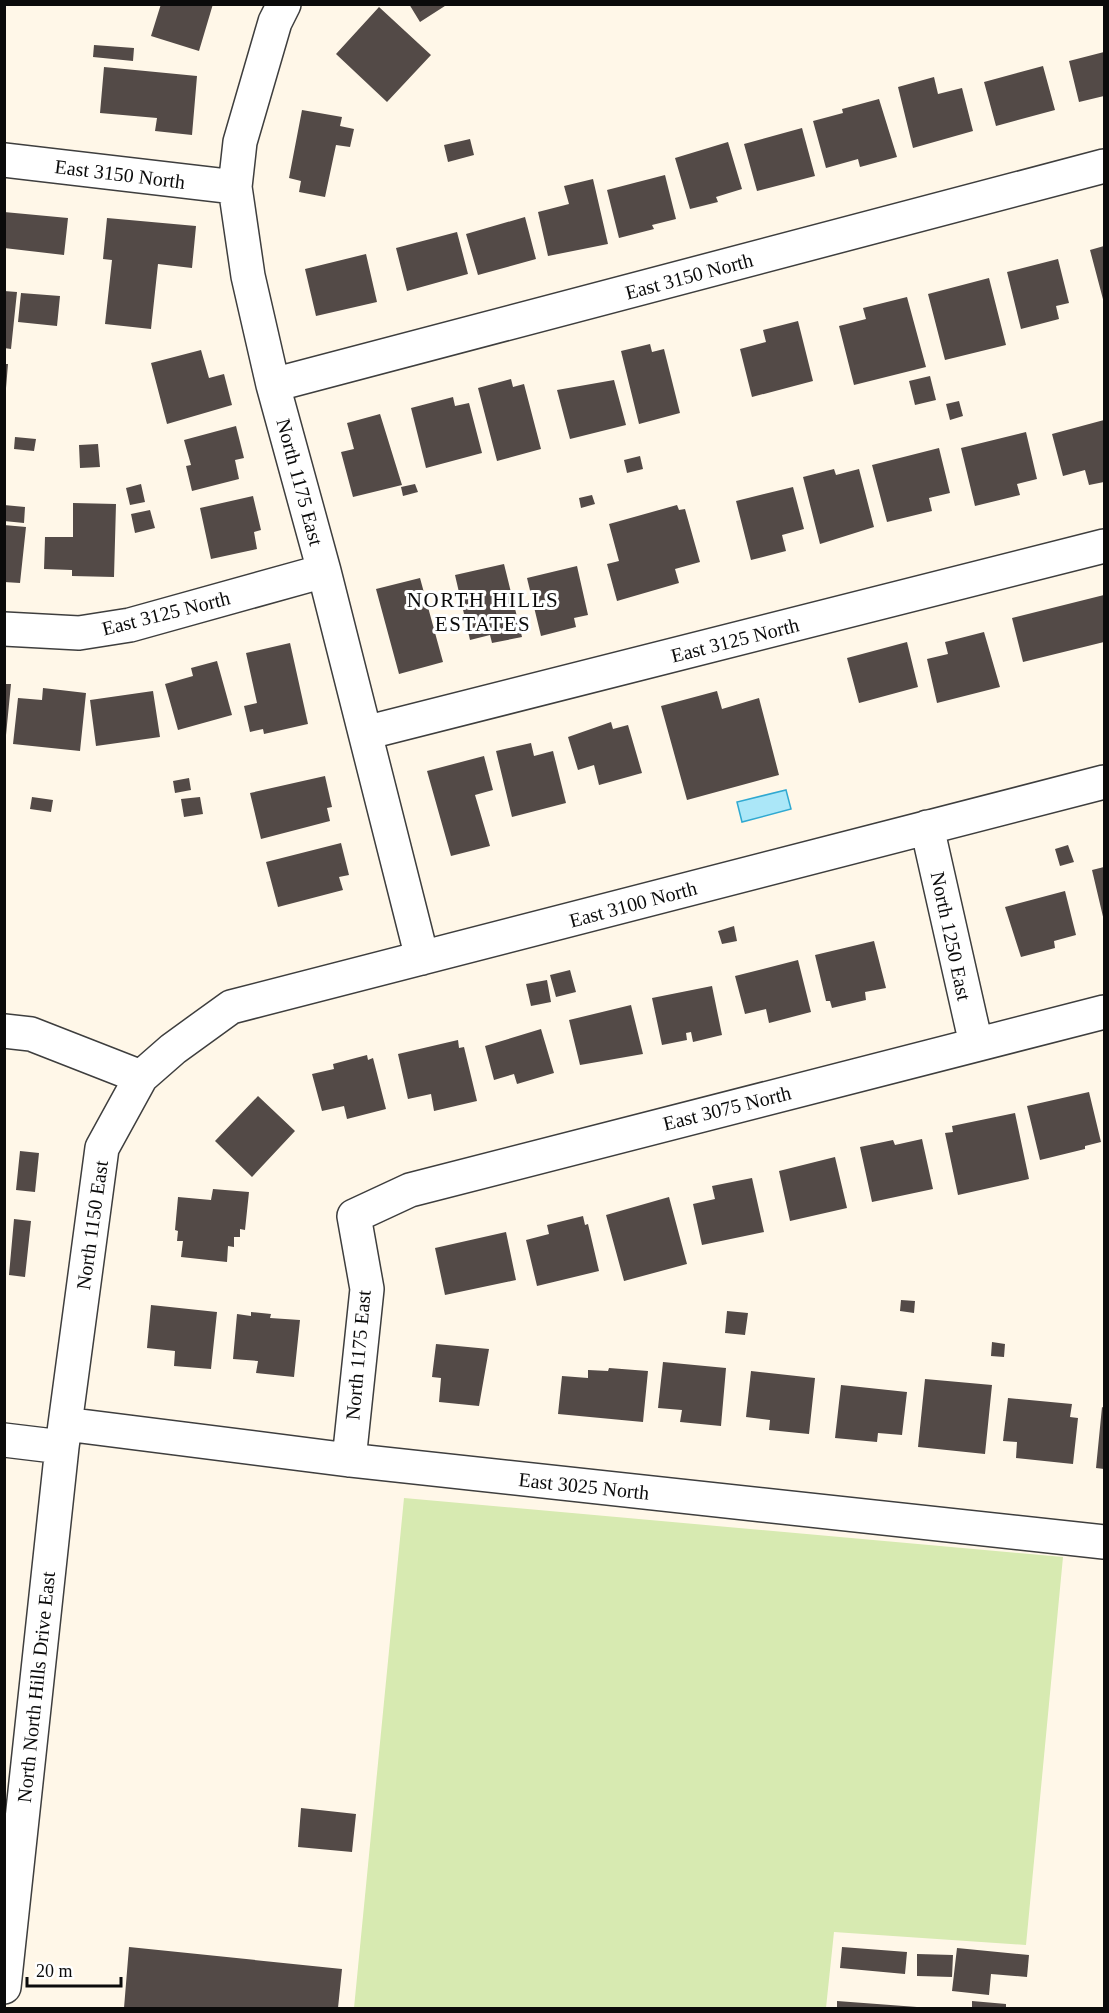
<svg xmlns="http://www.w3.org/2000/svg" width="1109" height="2013" font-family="Georgia,serif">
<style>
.green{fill:#d7eab1}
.water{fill:#abe7f8;stroke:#30a9d1;stroke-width:1.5}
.building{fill:#534a47}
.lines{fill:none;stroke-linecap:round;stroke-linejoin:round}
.minor-casing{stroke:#3e3e3e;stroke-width:36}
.minor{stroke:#fff;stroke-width:33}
.labels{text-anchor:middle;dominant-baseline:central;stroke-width:6;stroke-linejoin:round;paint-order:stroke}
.street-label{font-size:20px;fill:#0b0b0b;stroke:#fff}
.neighbourhood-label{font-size:21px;letter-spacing:1.5px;fill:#0b0b0b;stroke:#fff}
</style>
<rect width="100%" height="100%" fill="#fff7e8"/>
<path class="green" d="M404,1498l659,59 -37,388 -192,-13 -8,76h-472z"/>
<path class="water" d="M786,790l5,19 -49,13 -5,-20z"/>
<path class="building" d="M161,4h52l-14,47 -48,-15z
M409,4h39l-28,18z
M379,7l52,48 -44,47 -51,-48z
M94,45l40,3 -1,13 -40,-4z
M1104,52v44l-25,6 -10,-41z
M1043,66l12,44 -59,16 -12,-44z
M104,67l93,9 -5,59 -37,-4 2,-13 -57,-5z
M934,77l4,17 24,-6 11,43 -60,17 -15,-61z
M879,99l18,58 -37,10 -2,-8 -32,9 -13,-47 30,-8 -1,-4z
M302,110l40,7 -2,9 14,3 -4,18 -14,-2 -11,52 -26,-5 2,-11 -12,-3z
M802,128l13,48 -58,15 -13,-47z
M470,139l4,16 -26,7 -4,-17z
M728,142l14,47 -26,8 2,5 -28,7 -15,-51z
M665,175l11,44 -24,6 2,4 -35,9 -12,-48z
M593,179l15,65 -60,12 -10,-44 31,-8 -5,-18z
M4,212l64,6 -4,37 -60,-7z
M525,217l11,42 -58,16 -12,-41z
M107,218l89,8 -4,42 -34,-4 -7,65 -46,-5 7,-64 -9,-1z
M457,232l11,42 -61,17 -11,-43z
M1104,246v57l-14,-53z
M366,254l11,48 -61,14 -11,-47z
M1058,259l11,44 -13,3 3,13 -38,10 -14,-57z
M989,278l17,67 -61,15 -17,-66z
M4,291l13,1 -6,57 -7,-1z
M21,293l39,3 -3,30 -39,-4z
M907,297l19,70 -72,18 -15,-59 27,-7 -3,-11z
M798,321l15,60 -61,16 -12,-48 26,-7 -3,-12z
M650,344l2,8 12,-3 16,64 -41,11 -18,-73z
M201,350l8,28 15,-4 8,31 -65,19 -16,-61z
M4,364h4l-2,24h-2z
M930,376l6,24 -21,5 -6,-24z
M511,379l2,8 11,-3 17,65 -44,12 -19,-73z
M614,380l12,45 -56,14 -13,-49z
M453,397l2,9 14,-3 13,50 -56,15 -15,-60z
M959,401l4,15 -13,4 -4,-16z
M380,414l22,71 -49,12 -12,-45 13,-3 -7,-26z
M1104,420v62l-15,3 -4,-15 -22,6 -11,-42z
M236,426l8,32 -9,2 4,19 -47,12 -6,-25 5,-1 -7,-25z
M1026,432l11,47 -20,5 3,11 -45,11 -14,-58z
M15,437l21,2 -2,12 -20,-2z
M98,444l2,23 -20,1 -1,-23z
M939,448l11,45 -21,5 3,13 -45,11 -15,-57z
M640,456l3,13 -16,4 -3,-13z
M834,469l2,6 23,-6 15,58 -54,17 -17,-67z
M141,484l4,18 -15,3 -4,-17z
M415,484l3,8 -15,4 -2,-9z
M793,487l11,42 -22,6 4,16 -35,9 -15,-59z
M592,495l3,9 -14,4 -2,-10z
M253,496l8,34 -7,2 3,17 -46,10 -11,-51z
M73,503l43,1 -2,73 -42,-1v-6l-28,-1 1,-32h28z
M4,505l21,2 -1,16 -20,-2z
M677,505l2,5 6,-1 15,53 -25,7 4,14 -62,18 -10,-37 12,-3 -10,-37z
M150,510l5,18 -20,5 -4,-19z
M4,525l22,2 -6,56 -16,-1z
M504,564l18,73 -30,6 -2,-8 -20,5 -15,-65z
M577,566l11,49 -14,3 2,9 -35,9 -14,-58z
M420,578l23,84 -44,12 -23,-85z
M1104,595v47l-81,20 -11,-44z
M984,632l16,55 -63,16 -10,-44 21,-5 -3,-12z
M907,642l11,45 -59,16 -12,-45z
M290,643l18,81 -44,10 -1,-5 -13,3 -6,-26 13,-3 -11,-50z
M217,661l15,54 -54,15 -13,-46 28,-8 -2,-8z
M4,684h7l-5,51h-2z
M43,688l43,5 -6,58 -67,-7 5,-46 24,2z
M153,691l7,46 -64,9 -6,-46z
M717,691l5,18 37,-11 20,77 -92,25 -26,-94z
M611,722l2,7 15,-4 14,48 -43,12 -5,-20 -16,5 -10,-33z
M531,743l3,13 19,-5 13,52 -54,14 -16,-66z
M484,756l9,34 -18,5 15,51 -39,10 -24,-85z
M325,776l7,31 -5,1 3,13 -69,18 -11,-46z
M189,778l2,12 -16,3 -2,-12z
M32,797l21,3 -2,12 -21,-3z
M200,797l3,17 -19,3 -3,-18z
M341,843l8,32 -10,2 4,13 -65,17 -12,-45z
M1068,845l6,17 -14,4 -5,-17z
M1104,867v54l-12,-51z
M1065,891l11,44 -22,6 1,7 -34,9 -16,-50z
M734,926l3,15 -15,3 -4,-13z
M874,941l12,47 -21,4 1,8 -34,8 -2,-7h-4l-11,-46z
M798,960l13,52 -42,11 -3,-14 -21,5 -10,-38z
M570,970l6,22 -20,5 -6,-22z
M547,980l4,22 -20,4 -5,-22z
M712,986l10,49 -29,7 -2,-10 -5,1 1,7 -25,5 -10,-47z
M631,1005l12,49 -63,11 -11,-45z
M541,1029l13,44 -37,11 -3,-10 -20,6 -9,-34z
M458,1040l1,8 5,-1 13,54 -43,10 -3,-17 -23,5 -10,-45z
M367,1055l1,5 5,-2 13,51 -39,10 -3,-13 -22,5 -10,-37 22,-5 -1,-5z
M1089,1092l12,50 -16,4v3l-45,11 -13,-54z
M258,1096l37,35 -43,46 -37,-36z
M1015,1113l14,66 -71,16 -13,-62 8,-1 -1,-6z
M922,1139l11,50 -61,13 -12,-55 33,-7 2,5z
M20,1151l19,2 -4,39 -19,-2z
M835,1157l12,51 -57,13 -11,-50z
M752,1178l12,54 -62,13 -9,-41 22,-5 -3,-13z
M213,1189l36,3 -4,38 -5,-1v8h-6v10l-6,-1 -1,16 -46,-5 2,-16h-6l1,-10 -3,-1 3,-33 33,3z
M669,1197l18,67 -63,17 -18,-66z
M583,1216l2,9 3,-1 11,47 -62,15 -11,-46 23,-6 -2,-9z
M14,1219l17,2 -6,56 -16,-2z
M506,1232l10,48 -71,15 -10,-47z
M901,1300l14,1 -1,12 -14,-2z
M151,1305l66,7 -6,57 -37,-3 1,-15 -28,-3z
M727,1311l21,2 -3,22 -20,-2z
M251,1312l20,2 -1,4 30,2 -6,57 -38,-4 2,-12 -25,-2 4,-45 14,2z
M992,1342l13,2 -1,13 -13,-1z
M436,1344l53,5 -10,57 -40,-4 2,-24 -9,-1z
M663,1362l63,6 -5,58 -41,-4 2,-12 -24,-2z
M609,1368l39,3 -5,51 -85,-8 4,-38 26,2v-8l20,1z
M751,1371l64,7 -6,56 -40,-4 1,-10 -24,-3z
M925,1379l67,6 -7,69 -67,-7z
M841,1385l66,7 -5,43 -24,-2 -1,9 -42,-4z
M1008,1398l64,6 -2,13 8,1 -5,46 -57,-6 1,-16 -14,-1z
M1102,1407l2,1v61l-8,-1z
M301,1808l55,6 -4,38 -54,-5z
M129,1947l213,22 -4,39h-214z
M842,1947l65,5 -2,22 -65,-6z
M957,1948l72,7 -2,22 -36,-3 -2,21 -37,-4z
M917,1954l36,1 -1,22 -35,-1z
M837,2001l80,6v1h-80z
M972,2001l34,3v4h-34z"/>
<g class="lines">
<defs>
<path id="minor" d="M284,4l-9,18 -35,120 -5,45 13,89 25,109 51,186 98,387
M4,160l231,27
M273,385l831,-219
M4,629l75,4 51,-8 194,-54
M365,733l739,-187
M927,827l49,217
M4,1031l27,3 110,43
M65,1424l284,36 755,82
M4,1440l58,7
M349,1460l18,-171 -13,-73 56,-26 694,-178
M4,1987l58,-540 40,-299 39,-71 32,-28 58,-42 873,-225"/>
</defs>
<use href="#minor" class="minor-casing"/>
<use href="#minor" class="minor"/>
</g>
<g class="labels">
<g class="street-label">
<text transform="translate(120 174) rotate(7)">East 3150 North</text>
<text transform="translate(689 276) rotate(-15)">East 3150 North</text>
<text transform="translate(300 482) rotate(75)">North 1175 East</text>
<text transform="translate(166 613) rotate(-14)">East 3125 North</text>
<text transform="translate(735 640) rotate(-14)">East 3125 North</text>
<text transform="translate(633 904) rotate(-15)">East 3100 North</text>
<text transform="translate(951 936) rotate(78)">North 1250 East</text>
<text transform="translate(727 1108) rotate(-14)">East 3075 North</text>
<text transform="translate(92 1225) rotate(-82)">North 1150 East</text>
<text transform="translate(358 1355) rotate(-85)">North 1175 East</text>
<text transform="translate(584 1486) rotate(6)">East 3025 North</text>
<text transform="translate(36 1687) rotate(-84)">North North Hills Drive East</text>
</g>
<g class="neighbourhood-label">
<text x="483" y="600">NORTH HILLS<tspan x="483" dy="24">ESTATES</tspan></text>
</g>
</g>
<rect width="1109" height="2013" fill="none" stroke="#0b0b0b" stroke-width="12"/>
<path d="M27 1977v9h94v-9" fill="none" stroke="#0b0b0b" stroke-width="3"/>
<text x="36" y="1977" font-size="18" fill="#0b0b0b" stroke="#ffffff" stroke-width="4.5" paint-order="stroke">20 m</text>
</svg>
